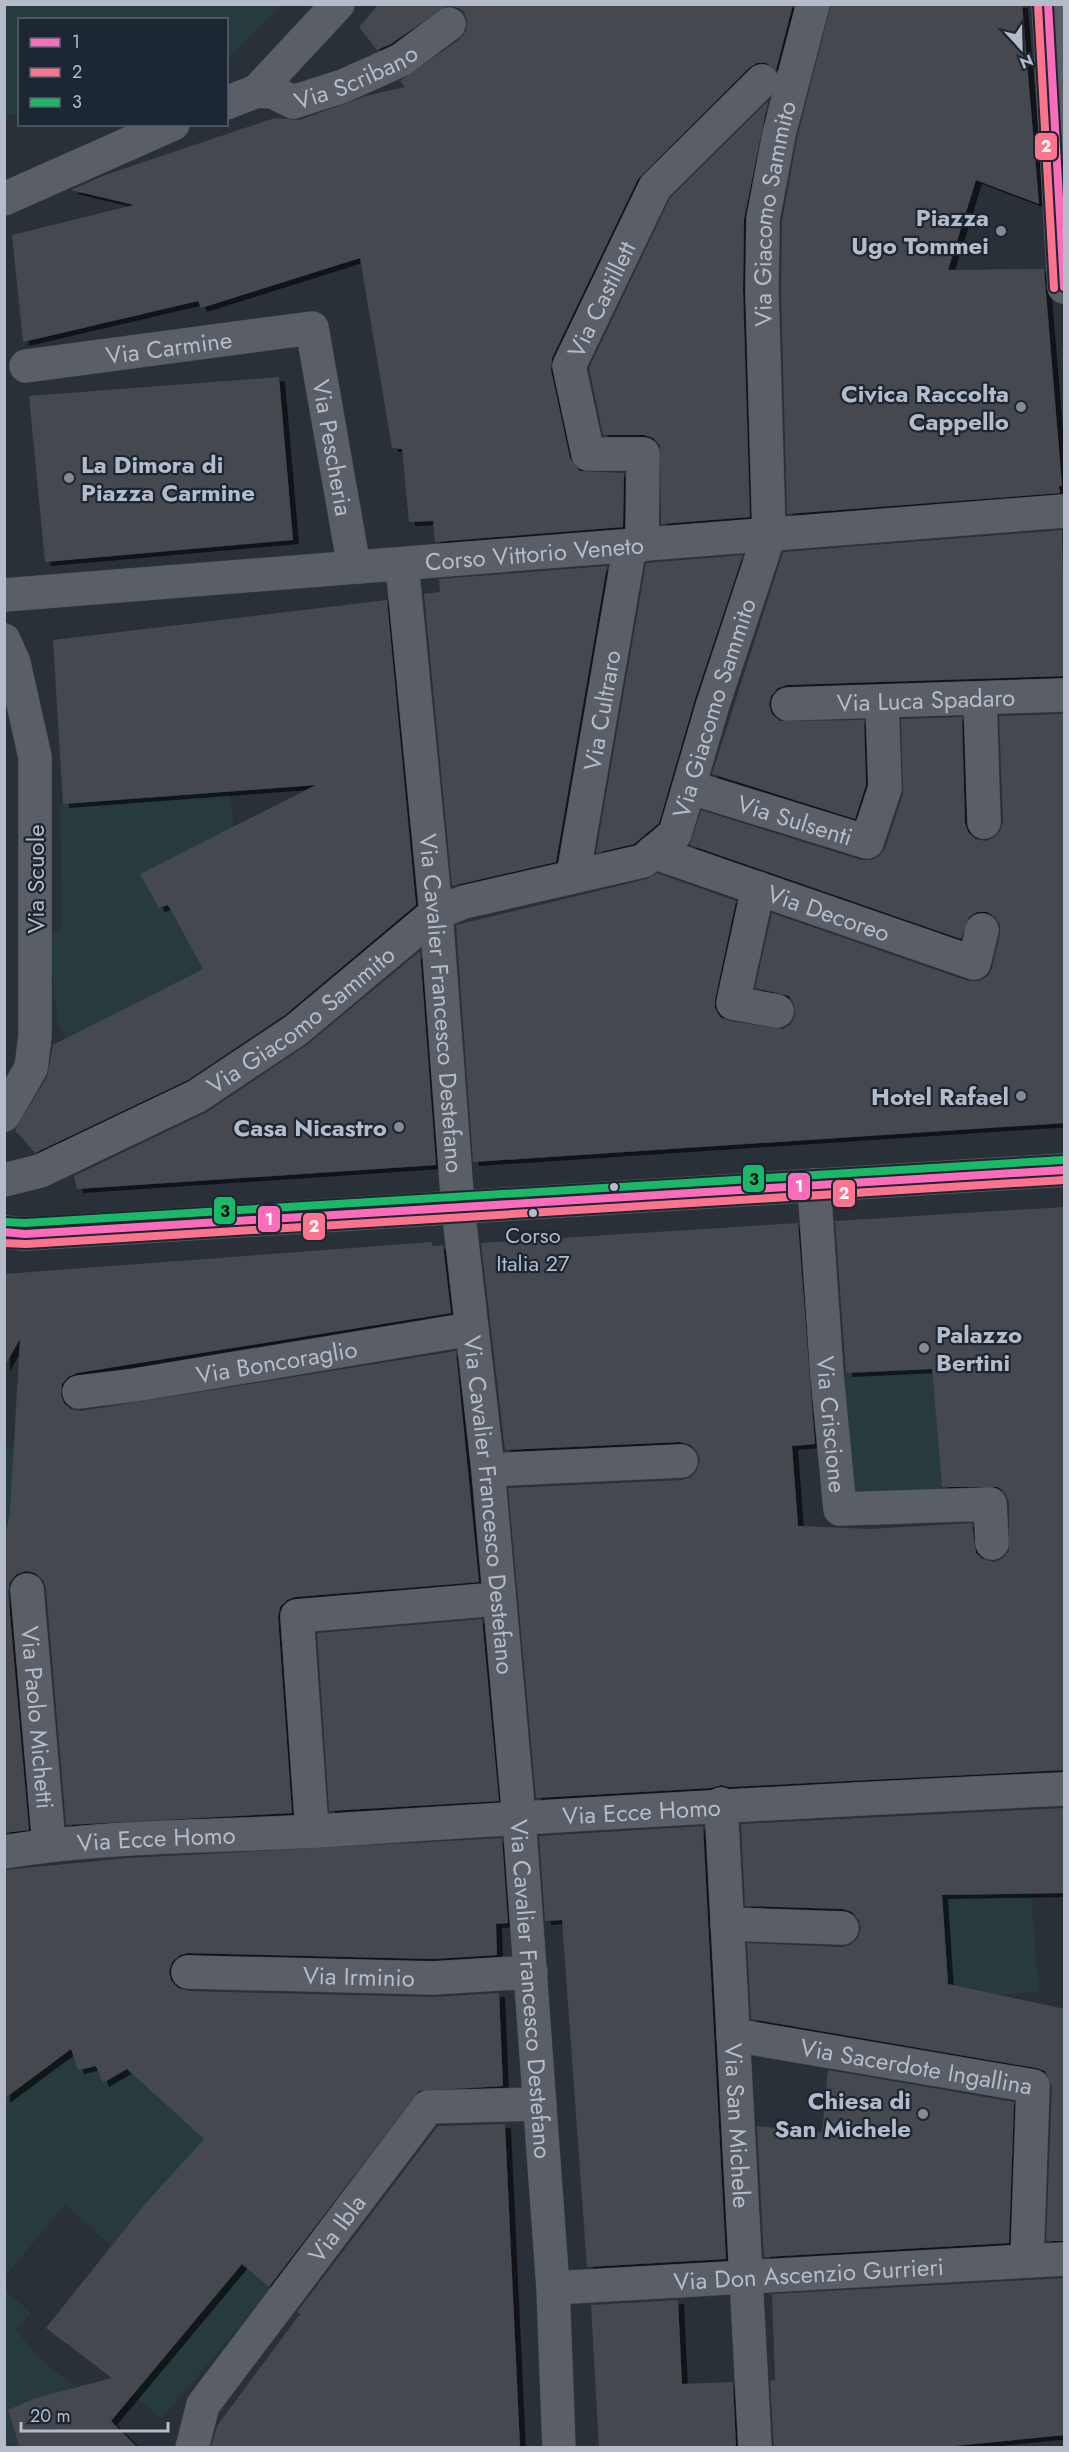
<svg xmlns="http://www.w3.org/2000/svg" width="1069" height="2452" font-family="Jost,sans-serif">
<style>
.green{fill:#273a3e}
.building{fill:#444950;filter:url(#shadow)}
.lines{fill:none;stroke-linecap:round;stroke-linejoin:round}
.street-casing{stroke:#484c53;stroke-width:34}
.secondary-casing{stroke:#484c53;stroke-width:34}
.street{stroke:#5a5e66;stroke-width:33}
.secondary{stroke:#595d64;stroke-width:33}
.bus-1-casing{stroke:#1d2633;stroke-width:12}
.bus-2-casing{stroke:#1d2633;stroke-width:12}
.bus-3-casing{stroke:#1d2633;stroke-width:12}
.bus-1{stroke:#fb6dba;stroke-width:8}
.bus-2{stroke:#fc738d;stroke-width:8}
.bus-3{stroke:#1ab867;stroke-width:8}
.poi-dot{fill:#848b96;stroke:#1d2633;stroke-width:2}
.bus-dot{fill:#b4bcc9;stroke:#1d2633;stroke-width:2}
.labels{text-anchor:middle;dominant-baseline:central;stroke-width:4.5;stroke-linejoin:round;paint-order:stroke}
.bus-label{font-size:22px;fill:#b4bcc9;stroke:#1d2633}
.street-label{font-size:24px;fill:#b4bcc9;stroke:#1d2633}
.poi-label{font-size:24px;font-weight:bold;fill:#b4bcc9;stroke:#1d2633;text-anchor:end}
.line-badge{stroke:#1d2633;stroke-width:2}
.badge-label{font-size:16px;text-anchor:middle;font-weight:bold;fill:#fff}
.pale-badge-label{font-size:16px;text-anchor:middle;font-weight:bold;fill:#111}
</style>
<defs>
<filter id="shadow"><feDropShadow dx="6" dy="4" stdDeviation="0" flood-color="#0009"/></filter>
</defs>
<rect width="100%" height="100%" fill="#2a3038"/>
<path class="green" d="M5,4h277v1l-55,54 -1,-39h-206l-1,95h-14z
M229,791l6,45 -16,-2 -79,40 28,31 35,64 -137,70 -7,-14 -12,-87 15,-11 -2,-123z
M932,1369l10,121 -98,5 -10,-122z
M5,1447l16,2 -11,64 -3,37h-2z
M1031,1894l8,98 -41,3 -81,-5 29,-30 -3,-54 -18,-11z
M13,2055l41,6 20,-2 4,11 18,-4 34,1 74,71 -46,53 113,98 -110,130 -28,-25 99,-119 -87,-71 -34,42 -46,-42 -60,73v-178l14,-11z
M4,2289l27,24 -15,17 23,28 37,29 -68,23 12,37h-15z"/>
<path class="building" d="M379,4h414l-17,66 -10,-7h-9l-8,5 -111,111 -86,179 -1,12 19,88 10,13 44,2 -1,54 -188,15 -2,-21 -24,1 -7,-73 -10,-1 -32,-190 -159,50 -3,-7 -175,41 -11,-107 122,-30 -63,-15 37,-16 167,-56 24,2 67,-24 39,-9 -5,-6 60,-42 6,-8 1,-10 -3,-9 -8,-5 -10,-1 -55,38 -14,6 -18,-23z
M831,4h191l17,200 -63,-24 -28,90 96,-1 18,217h-3l1,7 -273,21 -6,-223 1,-70 15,-83z
M768,101l-24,118 -1,72 7,226 -89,7 -1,-79 -7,-7 -9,-3h-41l-14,-67 81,-170z
M279,377l14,163 -248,22 -16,-166z
M1062,530l3,146 -278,9 -9,3 -7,8 -2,9 3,9 8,7 84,-1 2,65 -11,34 -143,-45 71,-222z
M743,555l-48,144 -36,124 -25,21 -38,9 50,-290z
M607,566l-51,296 -104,24 -28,-292 16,-2 -1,-13z
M387,600l29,305 -131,110 -97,65 -153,73 -20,-23 32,-53 6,-32 150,-76 -35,-64 -9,3 -19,-34 176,-89 -253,19 -10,-164z
M1065,714v409l-592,39 -17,-237 191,-46 10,-6 79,28 -21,99v8l5,9 10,4 53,8 8,-5 4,-9 -1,-11 -5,-8 -34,-8 17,-75 196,68h11l9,-5 4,-8 8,-34v-9l-5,-8 -8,-5h-10l-8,5 -8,22 -271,-94 11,-35 160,50h11l8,-5 5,-7 18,-54 -2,-75 61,-2 3,106 3,9 8,7 9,2 8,-3 7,-7 3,-10 -4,-105z
M420,951l16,214 -359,24 -3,-13 133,-64 101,-68z
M1065,1207v563l-336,17 -8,-2 -10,3 -175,10 -28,-310 174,-8 9,-3 6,-7 3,-10 -4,-10 -6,-5 -10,-3 -175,8 -24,-207 317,-20 17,221 -23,2 6,80 72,3 102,-6 4,30 7,6 11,3 9,-4 6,-7v-49l-4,-9 -7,-6h-56l-10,-118 -86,4 -11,-152z
M432,1242v4l11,-1 8,68 -374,60 -9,4 -6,7 -1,11 3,8 7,6 10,2 375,-60 23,231 -184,15 -8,3 -7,7 -2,10 14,196 -226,12 -20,-237 -3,-8 -8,-7 -9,-2 -9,3 -7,8 -2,10 21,238 -25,3v-292l6,-28 10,-174 -16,28v-93z
M482,1619l17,182 -170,10 -12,-178z
M1065,1808v85l-123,2 6,89 117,25v232h-19l6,-154 -7,-16 -9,-3 -285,-49 -4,-76 95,4 8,-2 8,-7 3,-10 -2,-8 -7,-8 -9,-3 -98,-3 -4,-82z
M703,1826l23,433 -139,8 -25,-347 -17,1 -6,-85z
M502,1838l6,85 -12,1 1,31 -64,4 -245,-6 -8,2 -8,7 -3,9 2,9 7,8 10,3 245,6 66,-4 4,93 -84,5 -150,196 -27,-23 -131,157 27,27h-118l-12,-38 28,-12 76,-20 -66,-50 99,-124 59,-65 -77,-70 -24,14 -7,-17 -18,4 -7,-21 -67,50v-229l125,-12z
M828,2070l186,32 -5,141 -245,14 -7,-131 65,6z
M505,2124l15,324h-309l6,-22 83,-112 -3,-2 141,-186z
M1065,2278v157l-132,13h-159l-4,-67 5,-1 -3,-86z
M678,2300l4,84 51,-2 3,66h-137l-8,-143z"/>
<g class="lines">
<defs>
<g id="street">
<path id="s1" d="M257,91l16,1 20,10 50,-16 58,-26 48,-36"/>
<path d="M226,103l31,-12 81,-87"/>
<path d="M4,199l169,-75"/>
<path id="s2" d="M26,366l286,-38 42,239"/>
<path id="s3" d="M642,545l1,-91h-55l-19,-88 86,-179 107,-106"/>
<path id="s4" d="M402,564l34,349 22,294 30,263 31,348 34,470 6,160"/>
<path id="s5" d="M4,595l1060,-84"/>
<path d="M4,640l10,23 21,94v279l-4,32 -27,47"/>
<path d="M980,699l4,123"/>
<path id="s6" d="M788,704l276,-9"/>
<path id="s7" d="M689,787l178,55 18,-54 -3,-86"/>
<path id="s8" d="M653,852l321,111 8,-33"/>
<path id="s9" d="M573,876l57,-331"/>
<path d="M758,888l-25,115 44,8"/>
<path id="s10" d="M4,1180l36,-9 157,-75 99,-66 140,-117 28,-11 179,-41 32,-27 38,-130 56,-169 -7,-244 1,-72 16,-85 34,-130"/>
<path id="s11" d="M814,1185l13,190 13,134 150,-5 2,39"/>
<path id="s12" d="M79,1392l56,-7 336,-56"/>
<path d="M488,1470l193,-9"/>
<path id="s13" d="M27,1590l22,255"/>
<path id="s14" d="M721,1804l34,644"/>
<path d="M312,1831l-15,-215 201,-17"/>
<path id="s15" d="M4,1852c109,-18 221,-15 330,-22 244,-16 487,-30 730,-41"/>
<path d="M727,1924l115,4"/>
<path id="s16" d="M188,1972l245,6 98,-6"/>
<path id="s17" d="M733,2035l300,51 -6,174"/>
<path id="s18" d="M553,2288l511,-29"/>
<path id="s19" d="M192,2448l11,-43 225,-298 112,-3"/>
</g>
<path id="secondary" d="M1048,4l16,283
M4,1232l21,2 1039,-64"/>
</defs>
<use href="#street" class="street-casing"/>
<use href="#secondary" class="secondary-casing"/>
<use href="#street" class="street"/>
<use href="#secondary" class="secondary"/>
<defs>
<path id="bus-1" d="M1048,4l16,283
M4,1232l21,2 1039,-64"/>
<path id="bus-2" d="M1038,5l16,283
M4,1243l22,1 1038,-64"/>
<path id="bus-3" d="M5,1222l20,1 1038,-63"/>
</defs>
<use href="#bus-1" class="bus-1-casing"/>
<use href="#bus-2" class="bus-2-casing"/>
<use href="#bus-3" class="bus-3-casing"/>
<use href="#bus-1" class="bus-1"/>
<use href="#bus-2" class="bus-2"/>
<use href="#bus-3" class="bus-3"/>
</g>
<g class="poi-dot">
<circle cx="1001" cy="231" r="6"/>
<circle cx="1021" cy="407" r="6"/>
<circle cx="69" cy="478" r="6"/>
<circle cx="1021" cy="1096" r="6"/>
<circle cx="399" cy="1127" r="6"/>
<circle cx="924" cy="1348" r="6"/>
<circle cx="923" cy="2114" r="6"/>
</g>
<g class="bus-dot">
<circle cx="614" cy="1187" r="5"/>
<circle cx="533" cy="1213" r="5"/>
</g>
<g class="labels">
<g class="bus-label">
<text x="533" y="1235">Corso<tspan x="533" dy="28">Italia 27</tspan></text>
</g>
<g class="street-label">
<text stroke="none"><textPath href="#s1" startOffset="106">Via Scribano</textPath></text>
<text stroke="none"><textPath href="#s10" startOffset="1404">Via Giacomo Sammito</textPath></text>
<text stroke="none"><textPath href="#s3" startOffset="310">Via Castillett</textPath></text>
<text stroke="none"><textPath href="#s2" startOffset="144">Via Carmine</textPath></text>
<text stroke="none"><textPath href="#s2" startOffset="410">Via Pescheria</textPath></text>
<text stroke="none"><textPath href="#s5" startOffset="532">Corso Vittorio Veneto</textPath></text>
<text stroke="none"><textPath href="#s6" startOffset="138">Via Luca Spadaro</textPath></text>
<text stroke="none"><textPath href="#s10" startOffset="900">Via Giacomo Sammito</textPath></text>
<text stroke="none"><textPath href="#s9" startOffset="168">Via Cultraro</textPath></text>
<text stroke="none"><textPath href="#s7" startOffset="111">Via Sulsenti</textPath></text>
<text transform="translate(35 879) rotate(-90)">Via Scuole</text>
<text stroke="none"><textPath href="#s8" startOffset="186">Via Decoreo</textPath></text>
<text stroke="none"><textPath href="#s4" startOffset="441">Via Cavalier Francesco Destefano</textPath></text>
<text stroke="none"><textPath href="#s10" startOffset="340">Via Giacomo Sammito</textPath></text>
<text stroke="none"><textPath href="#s12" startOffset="200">Via Boncoraglio</textPath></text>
<text stroke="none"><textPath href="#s11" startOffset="240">Via Criscione</textPath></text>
<text stroke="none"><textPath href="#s4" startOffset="945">Via Cavalier Francesco Destefano</textPath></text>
<text stroke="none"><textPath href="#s13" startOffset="128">Via Paolo Michetti</textPath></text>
<text stroke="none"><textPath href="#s15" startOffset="639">Via Ecce Homo</textPath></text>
<text stroke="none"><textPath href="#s15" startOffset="153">Via Ecce Homo</textPath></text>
<text stroke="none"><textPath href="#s16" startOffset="171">Via Irminio</textPath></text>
<text stroke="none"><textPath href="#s4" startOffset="1431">Via Cavalier Francesco Destefano</textPath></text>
<text stroke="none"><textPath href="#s17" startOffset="186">Via Sacerdote Ingallina</textPath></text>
<text stroke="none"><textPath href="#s14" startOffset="322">Via San Michele</textPath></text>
<text stroke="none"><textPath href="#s19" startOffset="266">Via Ibla</textPath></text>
<text stroke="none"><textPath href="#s18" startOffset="256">Via Don Ascenzio Gurrieri</textPath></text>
</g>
<g class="poi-label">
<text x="989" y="217">Piazza<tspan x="989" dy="28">Ugo Tommei</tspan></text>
<text x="1009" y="393">Civica Raccolta<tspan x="1009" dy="28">Cappello</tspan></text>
<text x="81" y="464" text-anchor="start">La Dimora di<tspan x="81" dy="28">Piazza Carmine</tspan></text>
<text x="1009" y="1096">Hotel Rafael</text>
<text x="387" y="1127">Casa Nicastro</text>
<text x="936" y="1334" text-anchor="start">Palazzo<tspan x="936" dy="28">Bertini</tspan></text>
<text x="911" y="2100">Chiesa di<tspan x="911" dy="28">San Michele</tspan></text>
</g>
</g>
<g class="line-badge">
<rect x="1034" y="132" width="24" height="29" rx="6" fill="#fc738d"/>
<rect x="742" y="1164" width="23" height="29" rx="6" fill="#1ab867"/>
<rect x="787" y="1172" width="24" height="29" rx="6" fill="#fb6dba"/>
<rect x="832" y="1179" width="24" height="29" rx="6" fill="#fc738d"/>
<rect x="213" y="1196" width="23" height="29" rx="6" fill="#1ab867"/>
<rect x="257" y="1205" width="24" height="28" rx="6" fill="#fb6dba"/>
<rect x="302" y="1212" width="24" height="29" rx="6" fill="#fc738d"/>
</g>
<g class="badge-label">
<text x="1046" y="152">2</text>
<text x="799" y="1192">1</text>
<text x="844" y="1199">2</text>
<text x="269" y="1225">1</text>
<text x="314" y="1232">2</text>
</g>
<g class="pale-badge-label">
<text x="754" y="1185">3</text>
<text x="225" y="1217">3</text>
</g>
<rect width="1069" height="2452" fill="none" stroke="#b4bcc9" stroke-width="12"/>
<rect x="18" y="18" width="210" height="108" fill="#1d2633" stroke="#59626f" stroke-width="1.5"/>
<rect x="30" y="38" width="30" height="9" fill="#fb6dba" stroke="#59626f" stroke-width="1.5"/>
<text x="72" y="48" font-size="18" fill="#b4bcc9">1</text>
<rect x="30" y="68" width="30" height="9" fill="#fc738d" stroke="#59626f" stroke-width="1.5"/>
<text x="72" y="78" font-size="18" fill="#b4bcc9">2</text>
<rect x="30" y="98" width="30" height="9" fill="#1ab867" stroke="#59626f" stroke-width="1.5"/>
<text x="72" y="108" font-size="18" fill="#b4bcc9">3</text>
<g transform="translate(1021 48) rotate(158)" stroke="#1d2633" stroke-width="4.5" paint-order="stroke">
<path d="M0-4.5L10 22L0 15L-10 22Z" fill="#b4bcc9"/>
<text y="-9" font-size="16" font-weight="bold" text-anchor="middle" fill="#b4bcc9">N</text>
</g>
<path d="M21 2422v9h147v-9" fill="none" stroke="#b4bcc9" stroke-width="3"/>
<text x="30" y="2422" font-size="18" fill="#b4bcc9" stroke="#1d2633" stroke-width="4.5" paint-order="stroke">20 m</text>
</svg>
